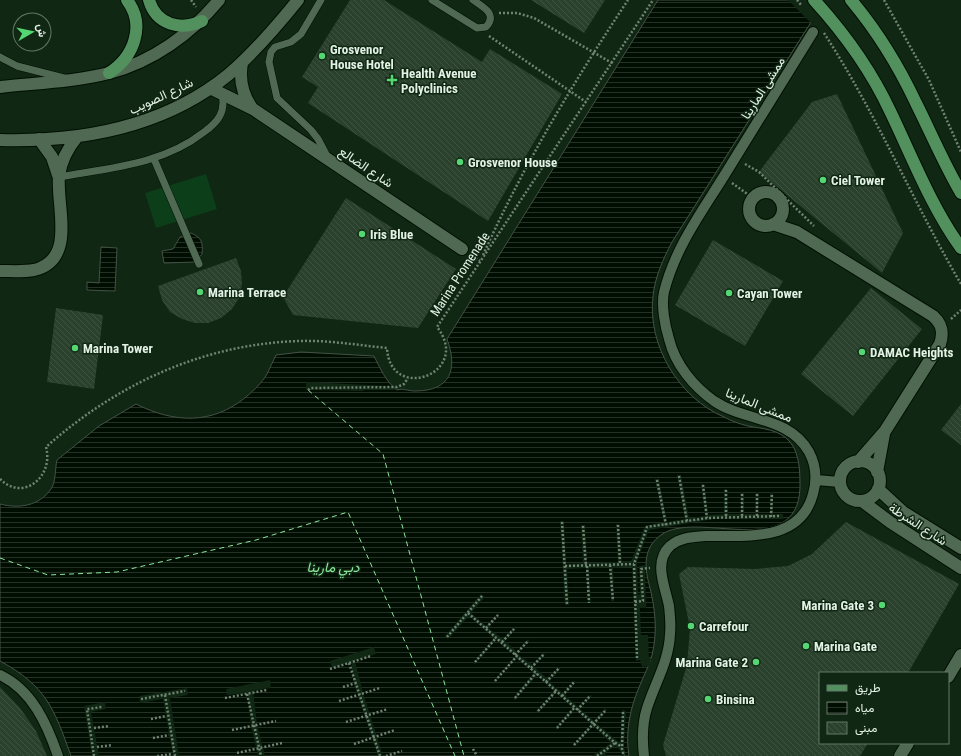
<svg xmlns="http://www.w3.org/2000/svg" width="961" height="756" font-family="'Roboto Condensed',Vazirmatn,sans-serif">
<style>
.garden{fill:#0b3e19}
.water{fill:url(#water-rules);stroke:#445245}
.pier{fill:#102714}
.lines{fill:none;stroke-linecap:round;stroke-linejoin:round}
.ferry{stroke:#8ce89b;stroke-width:1;stroke-dasharray:5 4;stroke-linecap:butt}
.building{fill:url(#building-back-hatch)}
.service-casing{stroke:#001002;stroke-width:8}
.pedestrian-casing{stroke:#001002;stroke-width:12}
.minor-casing{stroke:#001002;stroke-width:14}
.primary-casing{stroke:#001002;stroke-width:14}
.path{stroke:#718474;stroke-width:2.5;stroke-dasharray:2 2;stroke-linecap:butt}
.service{stroke:#506953;stroke-width:7}
.pedestrian{stroke:#506953;stroke-width:10}
.minor{stroke:#506953;stroke-width:12}
.primary{stroke:#52915e;stroke-width:12}
.poi-dot{fill:#54d672;stroke:#102714;stroke-width:1.5}
.labels{text-anchor:middle;dominant-baseline:central;stroke-width:3;stroke-linejoin:round;paint-order:stroke}
.poi-label{font-size:13px;font-weight:bold;fill:#e3f2e5;stroke:#102714;text-anchor:start}
.street-label{font-size:13px;fill:#e3f2e5;stroke:#102714}
.water-label{font-size:14px;font-style:italic;fill:#8ce89b;stroke:#102714}
</style>
<defs>
<pattern id="water-rules" width="6" height="5" patternUnits="userSpaceOnUse"><rect width="6" height="5" fill="#000d01"/><path d="M0 2.5h6" fill="none" stroke="#253126"/></pattern>
<pattern id="building-back-hatch" width="6" height="6" patternUnits="userSpaceOnUse"><rect width="6" height="6" fill="#29412d"/><path d="M-1 5l2 2M0 0l6 6M5-1l2 2" fill="none" stroke="#3e5441"/></pattern>
</defs>
<rect width="100%" height="100%" fill="#102714"/>
<path class="garden" d="M206,174l11,35 -61,19 -11,-35z"/>
<path class="water" d="M658,0h167l-153,242c-9,17 -17,35 -19,54 -6,49 26,102 71,121 7,4 16,7 24,9 15,3 31,3 42,16 10,12 10,31 10,46 -3,74 -104,21 -139,47 -17,12 -17,30 -12,49 6,23 9,47 3,71 -3,11 -8,20 -12,30 -10,23 -15,47 -11,71h-558c-17,-48 -25,-70 -71,-95v-157c19,5 39,2 51,-15 5,-7 4,-21 6,-29l42,-34 37,-22c38,19 76,21 110,-7 7,-6 16,-14 21,-23 3,-6 6,-13 9,-19l25,-3 73,4c6,12 12,26 23,34 6,-2 11,1 18,1 36,0 43,-22 32,-52z
M191,233c11,5 12,9 11,21l-7,8 -31,1 -2,-12 11,-2 7,-12z
M101,247l16,1 -2,43 -28,-1v-8l12,1z"/>
<path class="pier" d="M788,0h39l-15,24z
M306,382l85,4 6,4h-34v1l-57,-1z
M677,475h4l8,43 16,-2 -4,-32h3l4,31 16,-1v-25h3l1,25h13v-22l3,1v21h11l1,-22h3l-1,22h12v-22h3v22h10v5h-69l-65,11 -12,31 1,34 2,-1 -1,-28 6,-1 1,43h-6l1,27h7l1,23 2,1 -2,7 -7,1 -2,-7 -4,1 -4,-94 -19,1 1,33h-3l-2,-34 -20,1 2,35h-3l-2,-35 -19,1 2,36h-4l-5,-84h4l2,43 17,-1 -2,-38h4l2,38 31,-1 -2,-38h3l3,37h9l14,-35 19,-4 -9,-43h4l8,43 18,-3z
M481,594l4,3 -14,16 15,13 12,-13 1,2 -11,13 15,11 11,-12 2,2 -11,12 12,11 11,-13 1,2 -11,13 14,11 11,-12 2,1 -11,13 14,12 11,-12 2,1 -12,14 14,11 11,-12 2,1 -11,13 13,12 12,-12 2,1 -12,13 14,12 11,-13 2,2 -11,13 24,20 2,-33 4,1 -2,35 2,10h-4l-2,-6 -5,-4 -10,7 2,3h-15l19,-13 -18,-17 -18,20 -2,-1 18,-21 -16,-15 -18,20 -2,-1 18,-20 -17,-15 -18,20 -2,-2 18,-20 -17,-16 -22,25 -2,-2 21,-25 -18,-15 -21,24 -1,-1 21,-25 -19,-16 -21,24 -2,-1 21,-25 -25,-22 -21,23 -3,-3z
M374,647l2,7 -21,7 8,32 20,63h-5l-24,-72 -3,-22 -19,6 -2,-7z
M270,680l1,8 -18,3 4,33 8,32h-7l-7,-30 -4,-33 -20,2 -1,-6z
M187,688l1,7 -18,3 9,58h-6l-10,-57 -23,4 -1,-7z
M105,702l1,7 -15,3 8,44h-7l-8,-50z"/>
<g class="lines">
<path class="ferry" d="M308,390l75,64 81,302
M0,558l48,17 69,-3 139,-32 92,-28 107,244"/>
</g>
<path class="building" d="M350,0h34l98,62 8,-13 72,45 -74,127 -180,-118 10,-16 -16,-10z
M531,0h74l-21,33z
M837,94l66,139 -21,40 -123,-101 53,-70z
M346,198l110,71 -38,59 -125,-13 -10,-18z
M713,240l70,41 -38,65 -70,-41z
M236,258l5,13 1,13 -3,14 -7,11 -11,9 -13,5h-13l-13,-4 -12,-7 -8,-12 -4,-14z
M871,288l51,41 -69,87 -52,-42z
M56,308l47,7 -9,74 -47,-7z
M961,404v41l-20,-15z
M846,522l113,62 -51,89h-88v70h48l-8,13h-194l-3,-11 24,-80 3,-37 -11,-54 9,-7 67,2 33,-3 24,-12z
M0,687l20,21 16,23 11,25h-47z"/>
<g class="lines">
<defs>
<path id="service" d="M321,0l-20,34 -10,8 -16,5 -4,5 -2,10 8,36 34,32 7,9 10,19
M432,0l45,28 9,-1c12,-13 -3,-20 -13,-27
M0,57l17,9 47,12
M154,159l45,105
M59,177c50,-9 103,-12 145,-45 14,-10 22,-20 18,-38"/>
<path id="pedestrian" d="M816,480l24,2
M0,675c32,15 47,49 58,81
M644,756c-2,-17 -2,-32 3,-48 8,-25 22,-47 23,-74 1,-9 0,-19 -1,-28 -4,-20 -16,-44 1,-60 11,-9 23,-9 36,-10 40,-1 94,7 107,-42 4,-14 3,-29 -4,-42 -20,-36 -64,-30 -95,-51 -21,-15 -39,-37 -45,-62 -4,-13 -8,-34 -5,-47 11,-44 37,-79 60,-116 30,-48 59,-96 89,-144"/>
<path id="minor" d="M242,63c-3,17 0,31 10,45
M0,87c36,-4 74,-5 109,-14 43,-11 82,-39 110,-73
M210,88l43,21 209,140
M39,139l13,18 6,18
M0,140c80,2 164,-13 228,-65 26,-22 49,-49 70,-75
M749 209a17 17 0 1 1 34 0a17 17 0 1 1-34 0Z
M773,224l24,8 136,84c9,8 11,16 7,28l-55,87 -27,31
M0,271c11,0 23,1 34,-1 43,-10 22,-64 25,-94 2,-15 8,-27 18,-39
M840 481a20 20 0 1 1 40 0a20 20 0 1 1-40 0Z
M877,472l7,-38
M878,489l25,23 58,36
M862,501l28,21 71,46
M948,677l13,-22
M900,756l8,-13"/>
<path id="primary" d="M149,0c7,25 32,31 53,21
M814,0c31,34 58,72 77,113 22,46 40,93 70,135
M851,0c26,31 48,67 65,103 15,30 28,61 45,90
M109,73c25,-16 37,-48 18,-73"/>
</defs>
<use href="#service" class="service-casing"/>
<use href="#pedestrian" class="pedestrian-casing"/>
<use href="#minor" class="minor-casing"/>
<use href="#primary" class="primary-casing"/>
<path class="path" d="M191,0l5,7
M797,0l5,6
M884,0l45,80 32,72
M499,13h18l17,5 78,45
M824,33c52,80 89,169 137,251
M489,36l97,66
M745,164l14,8 55,54
M732,183l21,15
M483,255c41,-91 90,-172 145,-255
M472,256l8,5
M951,319l10,-9
M308,390l3,-2 86,-1 7,-3 4,-6
M679,476l8,45
M0,479c23,23 54,-2 46,-32 71,-63 157,-103 253,-106 29,-1 58,4 88,7 3,56 86,25 50,-21l216,-327
M657,480l9,45
M703,485l4,33
M726,490v27
M742,516v-22
M757,516v-23
M771,517l1,-24
M562,522l5,82
M618,525l2,39
M583,526l3,40
M610,565l3,35
M565,566l69,-2
M587,566l2,37
M635,602l8,-1 -2,-32 9,-1
M468,613l146,129 8,5
M486,628l12,-13
M447,637l35,-41
M502,642l12,-13
M515,655l13,-14
M637,658l-3,-94 13,-37 60,-9 74,-2
M475,662l21,-24
M349,663l31,93
M531,668l13,-14
M330,669l41,-13
M495,681l22,-25
M546,682l13,-14
M343,687l13,-4
M247,694l14,62
M165,695l10,61
M562,696l12,-14
M225,698l42,-8
M515,698l21,-25
M141,699l44,-8
M339,701l41,-13
M577,710l13,-14
M538,711l18,-20
M623,712l-1,37 2,7
M151,719l15,-3
M346,722l42,-13
M94,728l15,-2
M557,728l18,-21
M232,730l44,-9
M153,738l16,-3
M354,744l41,-14
M574,745l32,-35
M97,747l15,-2
M473,749l4,7
M237,753l45,-10
M94,756l-7,-47 15,-2
M157,756l15,-2
M386,756l16,-5
M597,756l18,-13"/>
<use href="#service" class="service"/>
<use href="#pedestrian" class="pedestrian"/>
<use href="#minor" class="minor"/>
<use href="#primary" class="primary"/>
</g>
<g class="poi-dot">
<circle cx="322" cy="56" r="4"/>
<path d="M390 74h4v4h4v4h-4v4h-4v-4h-4v-4h4z"/>
<circle cx="460" cy="162" r="4"/>
<circle cx="823" cy="180" r="4"/>
<circle cx="362" cy="234" r="4"/>
<circle cx="200" cy="292" r="4"/>
<circle cx="729" cy="293" r="4"/>
<circle cx="75" cy="348" r="4"/>
<circle cx="862" cy="352" r="4"/>
<circle cx="882" cy="605" r="4"/>
<circle cx="691" cy="626" r="4"/>
<circle cx="806" cy="646" r="4"/>
<circle cx="756" cy="662" r="4"/>
<circle cx="708" cy="699" r="4"/>
</g>
<g class="labels">
<g class="poi-label">
<text x="330" y="49">Grosvenor<tspan x="330" dy="15">House Hotel</tspan></text>
<text x="401" y="73">Health Avenue<tspan x="401" dy="15">Polyclinics</tspan></text>
<text x="468" y="162">Grosvenor House</text>
<text x="831" y="180">Ciel Tower</text>
<text x="370" y="234">Iris Blue</text>
<text x="208" y="292">Marina Terrace</text>
<text x="737" y="293">Cayan Tower</text>
<text x="83" y="348">Marina Tower</text>
<text x="870" y="352">DAMAC Heights</text>
<text x="874" y="605" text-anchor="end">Marina Gate 3</text>
<text x="699" y="626">Carrefour</text>
<text x="814" y="646">Marina Gate</text>
<text x="748" y="662" text-anchor="end">Marina Gate 2</text>
<text x="716" y="699">Binsina</text>
</g>
<g class="street-label">
<text transform="translate(763 88) rotate(-58)">ممشى المارينا</text>
<text transform="translate(161 96) rotate(-25)">شارع الصويب</text>
<text transform="translate(366 167) rotate(34)">شارع الضالع</text>
<text transform="translate(460 274) rotate(-57)">Marina Promenade</text>
<text transform="translate(759 405) rotate(22)">ممشى المارينا</text>
<text transform="translate(918 524) rotate(33)">شارع الشرطة</text>
</g>
<g class="water-label">
<text x="333" y="567">دبي مارينا</text>
</g>
</g>
<rect x="819" y="672" width="130" height="72" fill="#102714" stroke="#647868"/>
<rect x="827" y="685" width="20" height="6" fill="#52915e" stroke="#647868"/>
<text x="855" y="692" font-size="12" fill="#e3f2e5">طريق</text>
<rect x="827" y="702" width="20" height="12" fill="url(#water-rules)" stroke="#647868"/>
<text x="855" y="712" font-size="12" fill="#e3f2e5">مياه</text>
<rect x="827" y="722" width="20" height="12" fill="url(#building-back-hatch)" stroke="#647868"/>
<text x="855" y="732" font-size="12" fill="#e3f2e5">مبنى</text>
<g transform="translate(32 32) rotate(81)"><circle r="19" fill="#102714" stroke="#647868"/>
<path d="M0-3L7 15L0 10L-7 15Z" fill="#54d672"/>
<text y="-6" font-size="11" font-weight="bold" text-anchor="middle" fill="#e3f2e5">ش</text>
</g>
</svg>
